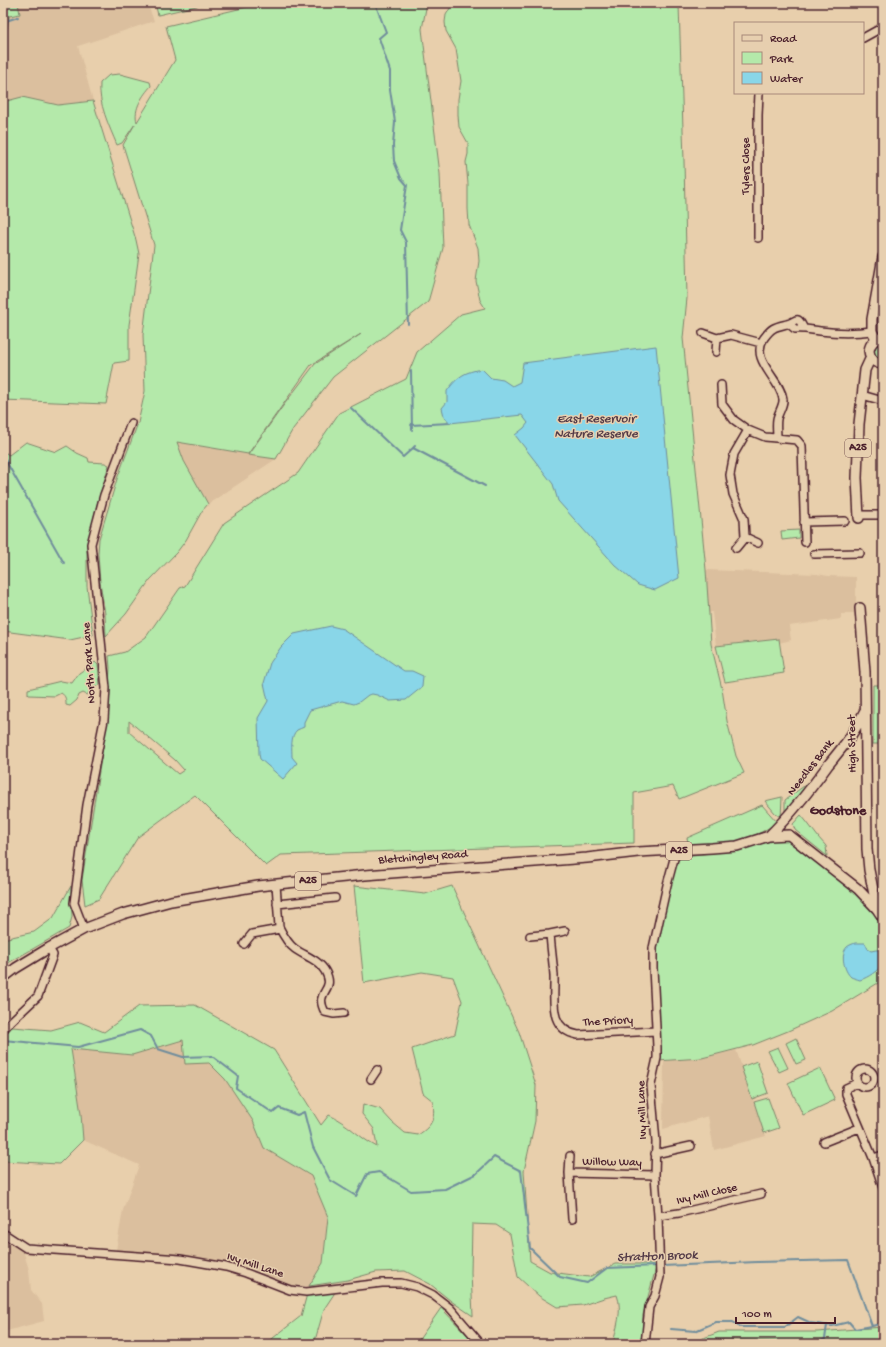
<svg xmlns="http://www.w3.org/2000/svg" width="886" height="1347" font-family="'Gochi Hand',sans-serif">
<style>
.built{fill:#dbbf9e}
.green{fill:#b4e9aa;stroke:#7f846a;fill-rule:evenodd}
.water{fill:#89d6e8;stroke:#708d9c}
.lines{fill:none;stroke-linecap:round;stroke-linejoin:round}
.stream{stroke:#708d9c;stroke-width:2}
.minor-casing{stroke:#4a1f2b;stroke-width:10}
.major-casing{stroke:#4a1f2b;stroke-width:12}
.minor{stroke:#e7cfaf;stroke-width:7}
.major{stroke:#e7cfaf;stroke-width:9}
.labels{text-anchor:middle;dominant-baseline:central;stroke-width:3;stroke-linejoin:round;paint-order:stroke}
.shield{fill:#e7cfaf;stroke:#795453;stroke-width:1}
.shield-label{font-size:11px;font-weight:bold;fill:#4a1f2b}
.street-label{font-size:12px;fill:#4a1f2b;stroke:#e7cfaf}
.water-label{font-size:13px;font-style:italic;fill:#533a47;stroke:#e7cfaf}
.quarter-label{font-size:14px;font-weight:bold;fill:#4a1f2b;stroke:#e7cfaf}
</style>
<rect width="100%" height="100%" fill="#e8cfac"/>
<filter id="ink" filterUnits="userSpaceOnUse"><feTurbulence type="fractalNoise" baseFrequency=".025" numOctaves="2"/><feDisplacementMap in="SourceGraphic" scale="8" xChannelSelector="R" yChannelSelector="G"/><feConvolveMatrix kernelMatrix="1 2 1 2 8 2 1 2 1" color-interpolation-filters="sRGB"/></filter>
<g filter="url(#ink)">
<path class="built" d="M3,3h62l1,5 25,-5h56l7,18 -76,25 15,55 -35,4 -34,-7 -21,4z
M177,442l99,17 -68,45 -24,-43z
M706,570l111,4 11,2 28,1v32l-3,5h-12v5l-52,7 2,14 -12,3v-4l-63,7 -4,-34 -4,1z
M184,1040l41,39 28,42 11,27 47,28 17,40 -5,47 -14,23h-20l-46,-22 -127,-14 7,-40 16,-45 -56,-25 -2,-26 -10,-65 61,6z
M736,1050l30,86 -52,14 -6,-34 -45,13 1,-68 38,-3z
M3,1237l20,13 6,20 2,20 11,14 2,17 -41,11z"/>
<path class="green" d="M3,3h15l2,11 -11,2 -2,13 -4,2z
M155,3h54l-51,12z
M264,3h163l-5,26 18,145 3,74 -15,54 -95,75 -40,52 -17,30 -28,-4 35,-49 32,-42 46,-30 -50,31 -63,89 -71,-12 7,19 24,43 -6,7 -16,29 -9,12 -27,28 -24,34 -20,22 -1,-22 -5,-32 -2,-28 1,-15 18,-60 21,-56 7,-32 -2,-56 11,-90 -31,-100 12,-21 -13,19 -5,2c-8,-19 -19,-42 -17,-62l9,-8 11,-1 30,8 1,4c-8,9 -18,23 -14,36l38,-62 -9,-34z
M453,3h378v1l-152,1 5,156 3,137 -4,40 23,232 5,74 11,45 5,32 9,35 8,17 -65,26 -6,-13 -39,7v50l-353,12 -15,11 -71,-71 -57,42 -39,62 -14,6 -3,-25 24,-153 4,-59 -1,-12 16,-4 21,-15 34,-49 5,-2 39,-63 74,-50 41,-60 67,-34 11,-27 44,-38 24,-6 -5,-8 -4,-19 3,-20 -1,-13 -9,-23 -1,-16v-25l-2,-22 2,-8v-11l-9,-16 -1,-12v-16l3,-18 -5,-32 -10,-18 -1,-9 1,-7zM129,721l46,39 9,10 -6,4 -49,-42z
M22,97l36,8 35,-4 43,139 3,14 -10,71v36l-15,2 -8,41 -103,-4v-298z
M883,342v18h-2l-7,-5 -1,-6 6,-6z
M26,442l30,10 11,-6 10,7 11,5 1,4 16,1 4,2 -11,36 -11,44v41l6,49 -23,5 -67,-9v-180l6,4z
M799,530v8l-17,2 -1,-9z
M779,639l5,34 -59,9 -9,-36z
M95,662l3,3 2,20 -8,3 -5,7 -4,-2 -4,2 -2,5 -7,6 -4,-1c0,-5 0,-9 -5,-12l-6,3 -26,-1 -1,-1v-5l33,-8 11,2 7,-10 6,-4 4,-1z
M873,685h10v59h-10z
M808,783l-23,32v-15z
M782,797l-1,21 -6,-5 -10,-12z
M762,805l15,17c-27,21 -54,22 -88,24l-2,-8z
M801,815c9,10 16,22 25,31l1,10 -32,-26 -2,-6z
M783,838l8,2 75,60 17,27v53l-51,31 -44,20 -35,14 -51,13 -45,3 4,-15 -6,-90 4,-26 16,-65 5,-7 12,-3 40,-4z
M71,886l1,31 -3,11 -66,38v-27l31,-7 19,-14z
M354,886l71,8 27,-8 67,146 17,53 -1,36 -11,50 6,90 20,11 39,5 26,-13h42l-14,51 -1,29h-29c3,-15 10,-34 4,-49l-13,3 -21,7 -26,2 -18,-11 -21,-19 -8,-43 -14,-9 -24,-1 -1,49 2,43 -22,-15 -21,-17 -25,-13 -29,1 -28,8 -39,6 14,-23 5,-46 -17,-41 -47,-28 -11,-27 -28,-42 -16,-16 -24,1 -2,-24 -51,15 -61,-6 10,65 2,26 -24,24 -56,-3v-123l9,-11 39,3 29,-8 24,10 35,-26 56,-1 79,45 47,75 8,-10c18,8 31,23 48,32l-3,-18 -12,-15 1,-10 17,5 12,13 13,11 13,2c15,-10 17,-16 15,-34l-10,-8 -11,-44 43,-15 7,-33 -9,-24 -31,-5 -58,11z
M796,1038l10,22 -10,4 -10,-21z
M778,1047l10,21 -9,4 -11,-21z
M757,1061l11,32 -16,6 -11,-32z
M820,1068l15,32 -32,15 -15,-32z
M768,1098l11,30 -15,5 -10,-31z
M336,1291l-12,18 -10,35h-46v-2l33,-26 6,-22z
M441,1308l35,36h-54l-4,-3z
M883,1327l-1,17h-69l-3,-2 -109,-3 18,-7h98z"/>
<path class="water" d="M656,346l23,232 -24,12 -17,-5 -23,-20 -57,-64 -5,-17 -38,-49 9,-7 4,-5 -6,-8 -72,8 -6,-7 -2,-8 5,-6v-11c11,-15 17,-19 35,-22l9,9 12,2 9,6 8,-4 3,-19z
M331,626l12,3 61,42h8l11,5 -1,11 -16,13 -16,1 -13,-6 -5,-1 -4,1 -9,7 -5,2 -12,-3 -32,9 -6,12v5c-2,1 -5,2 -7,3 -7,6 -5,19 -5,27l5,6 -14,16 -23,-20 -1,-5 -1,-36 10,-17 -4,-18 6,-20 11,-16 13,-13z
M855,943h10l3,6 3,2 5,-1h7v14c-7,8 -14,13 -23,16 -3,-1 -7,-2 -9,-3 -7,-6 -11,-23 -4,-30 2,-2 6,-3 8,-4z"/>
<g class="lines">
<path class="stream" d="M375,3l11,29 -7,6 11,33v19l5,32 -2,23 1,16 7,17 6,7 -7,45 6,12 2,82
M3,22l15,-5
M411,371l1,59
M351,408l52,49 10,-9
M411,425l39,-2
M415,446l-2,2 72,38
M3,456l61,107
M3,1040l75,7 62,-17 11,6 7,13 25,8 29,-1 26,20 -2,12 37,25 6,-5 18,7 7,-3 9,35 17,33 26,16 11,-22 12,-2 32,19 34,-2 31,-15 18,-17 27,14 9,77 30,29 27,6 20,-15 50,-2
M662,1266l95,-4 91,-2 24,66 11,-3
M671,1329l24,2 21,-9h17l8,5h44l13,-10 13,6 21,3 17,-4 6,7 17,-3
M814,1344l11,-5 2,-14"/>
<defs>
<path id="minor" d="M863,38l20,-11
M758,238v-123l1,-22
M789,324l6,5c9,-1 16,1 25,2 16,2 37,2 52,0
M703,333l14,5
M716,352l1,-14 14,-3 30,8
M721,385l1,19 12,16 14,10 17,7 32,3 5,6 3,96
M862,395l21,6
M777,438c0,-6 -1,-13 0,-19 1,-6 7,-14 6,-20 -3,-21 -34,-39 -19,-61 8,-11 11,-11 23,-14 9,-2 10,-10 16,3
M859,515h24
M804,522l41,-1
M745,537l13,6
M736,548l9,-11 -1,-18 -11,-25 -3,-19 4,-21 14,-24
M814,554l46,-1
M276,884l3,43c4,8 9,17 16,22 10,7 24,11 30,22 12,21 -12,19 0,41l9,2 10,-1
M277,904l58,-6
M84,929l-10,-26 13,-98 17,-85 2,-32 -15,-144 13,-49 27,-72
M565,931l-15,3c1,14 3,28 4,41 1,24 -7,54 24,60l78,-4
M530,936l20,-2
M244,944l8,-10 28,-5
M3,1029l35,-33 15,-41 -4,-7
M856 1078a9 9 0 1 1 18 0a9 9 0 1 1-18 0Z
M371,1079l6,-9
M857,1083l-11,5v6l27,64 10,30
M824,1142l35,-14
M655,1154l36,-8
M570,1156l-1,17 3,46
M873,1158l10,-3
M569,1173l86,2
M658,1216l21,-3 82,-19
M3,1233l23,15 154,11 46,8 20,6 44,17 16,2 76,-9h19l16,4 16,8 17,13 31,36
M645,1344l4,-37 6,-11 5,-19 -2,-61 -3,-41 1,-33 -5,-57 6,-27v-11l-4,-79v-20l14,-63 8,-30v-4"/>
<path id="major" d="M883,338c-8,0 -13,5 -14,13 1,8 6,13 14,13
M876,339l-4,-8v-12l11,-62
M859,518l-2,-40 2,-54 6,-54 6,-13
M860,608l5,64 2,177 2,21 8,39
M769,836c22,-22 41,-46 59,-71 14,-17 27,-32 36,-53
M3,978l13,-10 33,-20 35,-19 39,-15 48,-13 87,-15 107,-11 222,-17 51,-6 74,-4 25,-2 32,-10 20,-1 69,54 19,20 6,9"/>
</defs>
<use href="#minor" class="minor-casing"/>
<use href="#major" class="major-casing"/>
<use href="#minor" class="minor"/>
<use href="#major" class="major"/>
</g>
</g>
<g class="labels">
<g class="shield">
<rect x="845" y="439" width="26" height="18" rx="3"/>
<rect x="666" y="842" width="26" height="18" rx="3"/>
<rect x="295" y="872" width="26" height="18" rx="3"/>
</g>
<g class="shield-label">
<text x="858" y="448">A25</text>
<text x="679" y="851">A25</text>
<text x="308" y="881">A25</text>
</g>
<g class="street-label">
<text transform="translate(747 166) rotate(-90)">Tylers Close</text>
<text transform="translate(90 663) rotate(-94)">North Park Lane</text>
<text transform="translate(853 744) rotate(-91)">High Street</text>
<text transform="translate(811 768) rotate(-52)">Needles Bank</text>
<text transform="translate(423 858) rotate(-4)">Bletchingley Road</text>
<text transform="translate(608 1022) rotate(-3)">The Priory</text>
<text transform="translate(643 1110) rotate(-92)">Ivy Mill Lane</text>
<text transform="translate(612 1163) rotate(1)">Willow Way</text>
<text transform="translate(707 1195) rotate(-13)">Ivy Mill Close</text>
<text transform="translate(255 1266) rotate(18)">Ivy Mill Lane</text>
</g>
<g class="water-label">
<text x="596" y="419">East Reservoir<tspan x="596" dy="15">Nature Reserve</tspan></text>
<text transform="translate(657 1257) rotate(-2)">Stratton Brook</text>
</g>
<g class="quarter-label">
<text x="838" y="811">Godstone</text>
</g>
</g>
<rect width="886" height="1347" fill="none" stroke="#e7cfaf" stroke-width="16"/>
<rect x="8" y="8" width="870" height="1331" fill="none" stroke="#4a1f2b" stroke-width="1.5" filter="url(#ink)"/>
<rect x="734" y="22" width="130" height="72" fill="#e7cfaf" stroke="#a8897a"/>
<rect x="742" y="35" width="20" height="6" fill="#e7cfaf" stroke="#a8897a"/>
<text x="770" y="42" font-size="12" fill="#4a1f2b">Road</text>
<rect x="742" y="52" width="20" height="12" fill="#b4e9aa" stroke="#a8897a"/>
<text x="770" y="62" font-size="12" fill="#4a1f2b">Park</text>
<rect x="742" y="72" width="20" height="12" fill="#89d6e8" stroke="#a8897a"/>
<text x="770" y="82" font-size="12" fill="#4a1f2b">Water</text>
<path d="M736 1317v6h99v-6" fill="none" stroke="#4a1f2b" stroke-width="2"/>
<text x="742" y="1317" font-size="12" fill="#4a1f2b" stroke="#e7cfaf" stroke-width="3" paint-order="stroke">100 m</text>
</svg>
